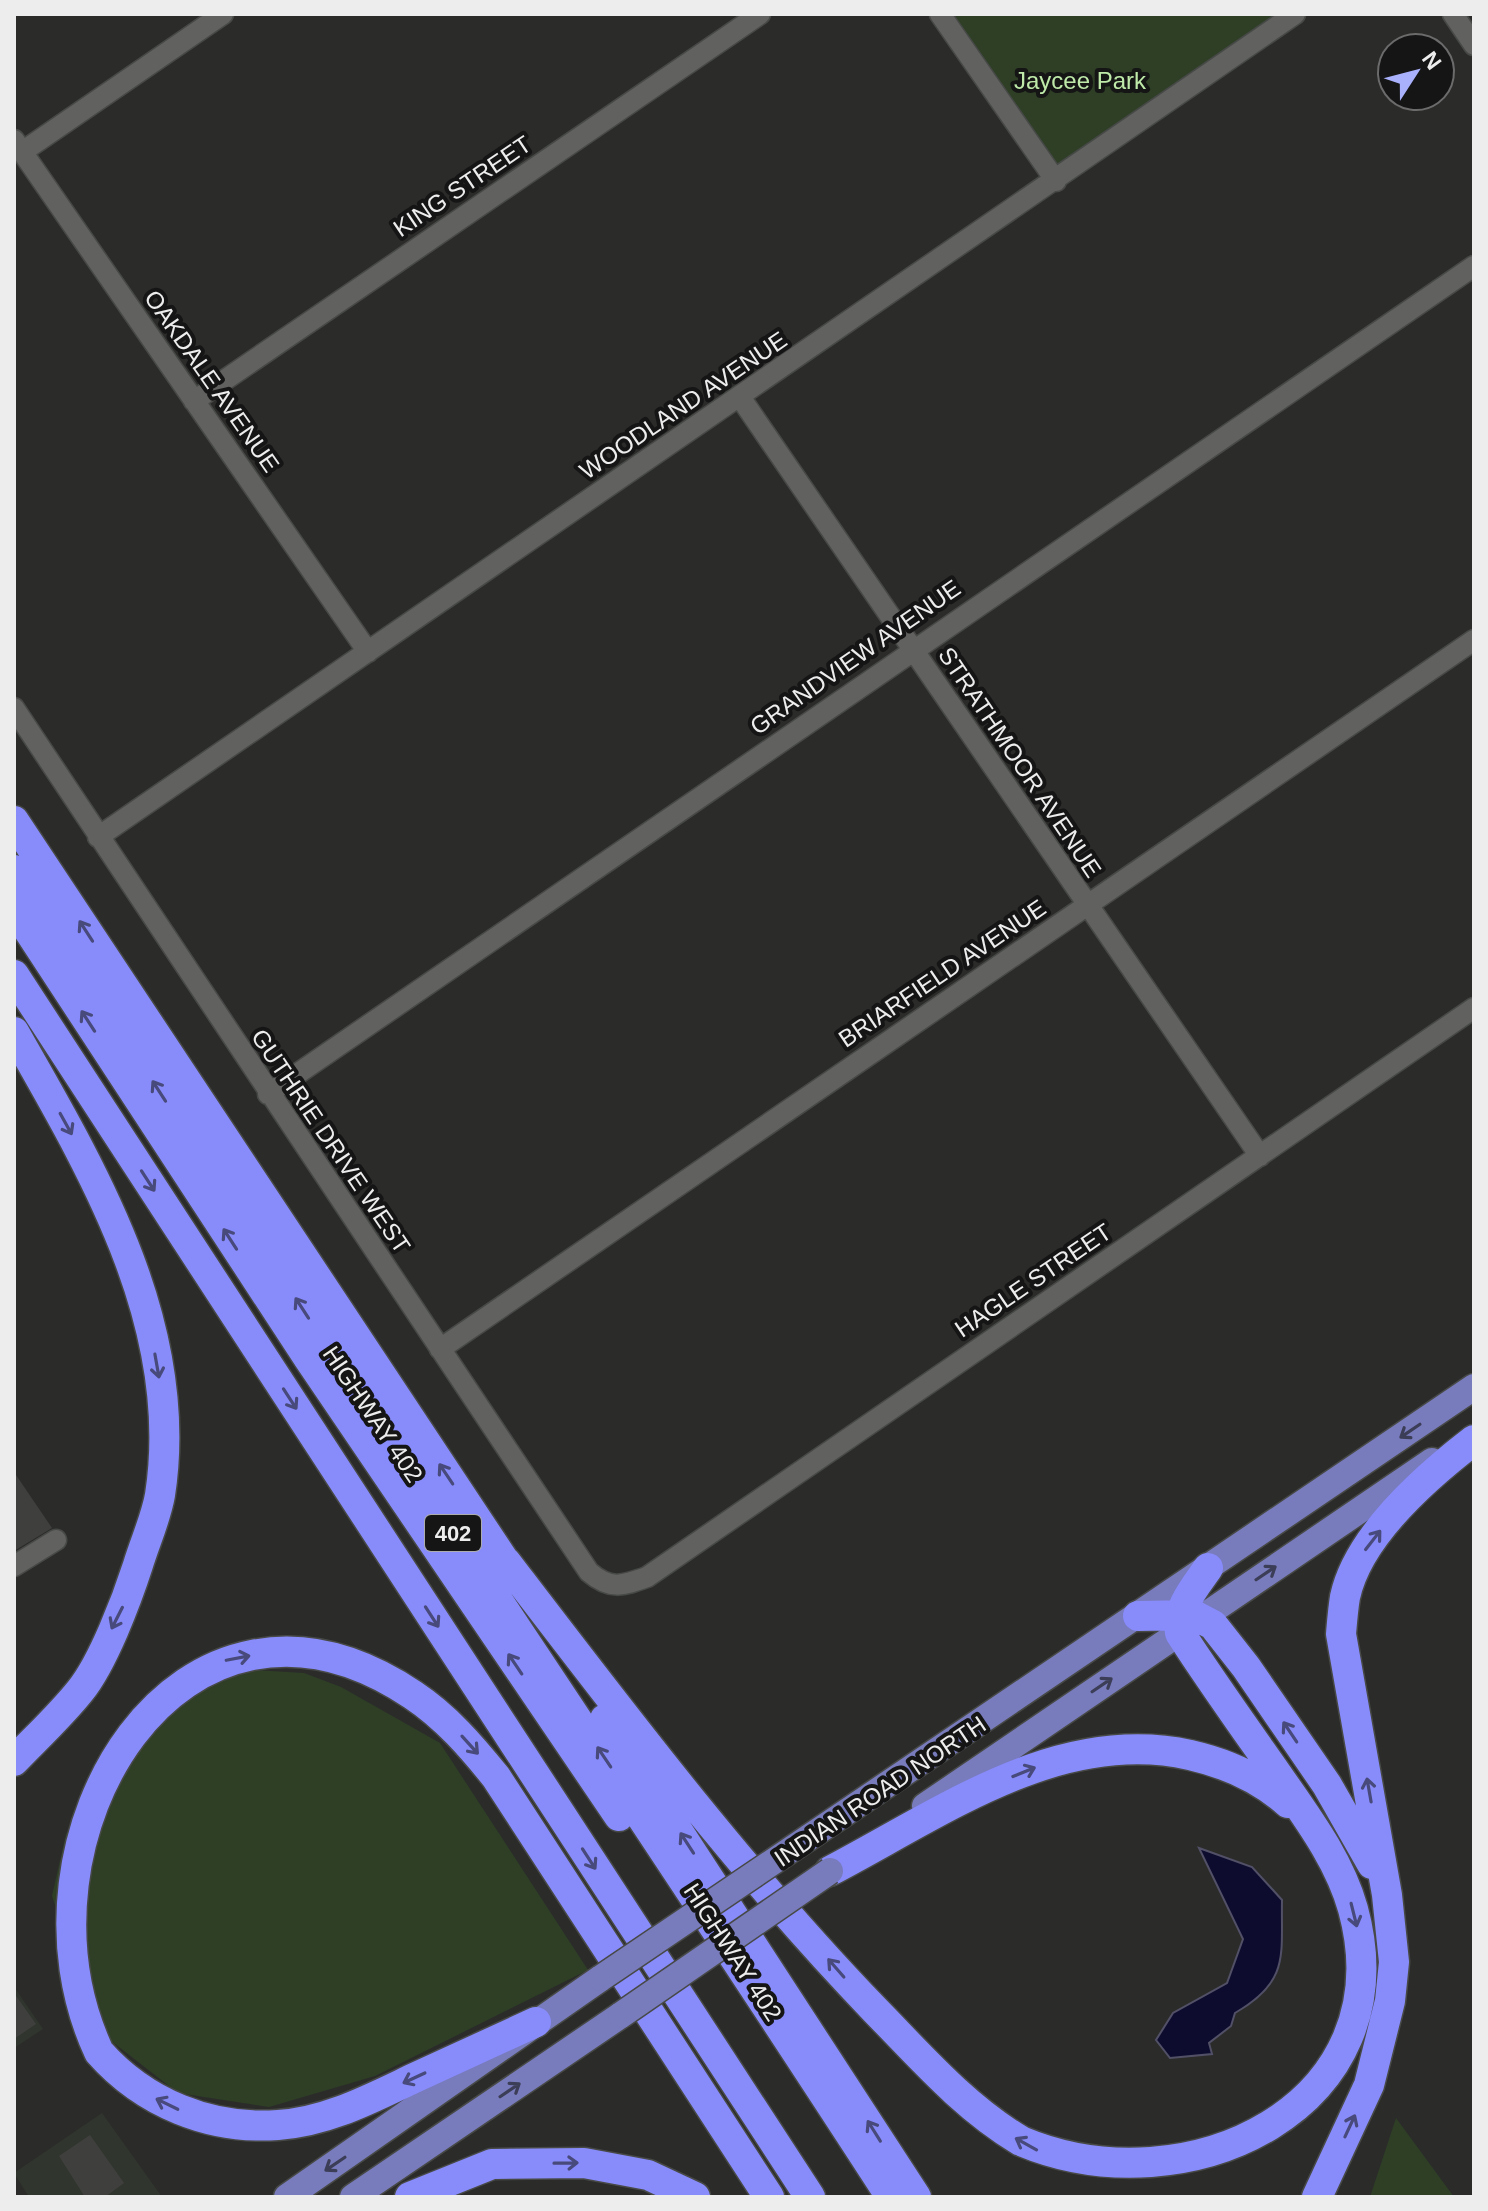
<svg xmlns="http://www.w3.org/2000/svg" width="1488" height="2211" font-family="Helvetica,sans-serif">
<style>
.built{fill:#30352e}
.green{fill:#2e3f26}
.water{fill:#0e0c2e;stroke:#515067;stroke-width:2}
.building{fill:#3f403e}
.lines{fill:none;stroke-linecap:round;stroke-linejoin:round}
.minor-casing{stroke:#474947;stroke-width:23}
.major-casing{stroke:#474947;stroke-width:29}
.highway-casing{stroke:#474947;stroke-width:33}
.minor{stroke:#616260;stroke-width:20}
.major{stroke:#787bbc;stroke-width:26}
.highway{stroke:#888bfa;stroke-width:30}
.major-bridge-casing{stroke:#474947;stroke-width:29;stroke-linecap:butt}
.major-bridge{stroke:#787bbc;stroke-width:26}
.oneway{stroke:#484a7b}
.oneway2{stroke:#3c3e57}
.labels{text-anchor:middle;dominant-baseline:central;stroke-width:8;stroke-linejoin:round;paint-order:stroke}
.shield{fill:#141514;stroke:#abacab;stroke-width:2}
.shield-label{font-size:22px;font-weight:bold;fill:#ecedec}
.park-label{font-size:24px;fill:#bee9a9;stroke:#141514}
.street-label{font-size:24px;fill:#ecedec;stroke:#141514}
</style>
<rect width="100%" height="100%" fill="#2b2c2a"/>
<path class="built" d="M14,1987l29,42 -29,19z
M102,2113l60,84h-133l-15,-24z"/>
<path class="green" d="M952,14h334l-224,158z
M236,1669l68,4 37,14 99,56 148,227 -213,106 -106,31 -91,-14 -81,-63 -45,-134 14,-62 42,-73 56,-53z
M1396,2118l58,79h-84z"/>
<path class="water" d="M1199,1848l53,19 30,33c-1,56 8,81 -47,113l-4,13 -22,17 3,11 -42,4 -14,-18 17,-27 54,-30 16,-44z"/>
<path class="building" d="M14,1472l38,56 -38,23z
M14,1993l22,31 -22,15z
M90,2135l34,48 -19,14h-20l-26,-41z"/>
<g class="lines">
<defs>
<path id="minor" d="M940,14l116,167
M1453,14l21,31
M14,140l354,512
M22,152l201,-138
M740,397l520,759
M194,401l566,-387
M14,708l575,864c21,18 33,14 58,5l827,-569
M98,837l1197,-823
M268,1094l1206,-828
M440,1349l1034,-709
M14,1566l42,-26"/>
<path id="major" d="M925,1806l507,-345
M808,1838l666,-451
M287,2197l314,-219
M353,2197l268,-182"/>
<path id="highway" d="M14,821l501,756
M14,870c289,444 589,882 877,1327
M14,908l295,451 310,457
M14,975l796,1222
M14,1032c80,140 172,295 146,463 -4,23 -15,47 -22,70 -11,34 -35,98 -58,126 -20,25 -44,47 -66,70
M506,1562c117,153 235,309 369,448 46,47 89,97 146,131 167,70 386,-35 332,-232 -14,-50 -47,-93 -76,-135 -33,-47 -66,-93 -97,-141 -4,-25 15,-46 28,-65
M1138,1616l56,-1 19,10 33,42 81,118 45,79
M605,1719l311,478
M830,1871c111,-58 229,-145 360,-116 35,8 71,24 98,48
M536,2022c-41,19 -82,38 -124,57 -42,20 -86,43 -134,46 -68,5 -134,-22 -179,-73 -99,-213 82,-513 314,-357 33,22 58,51 83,82l273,420
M410,2197l82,-33 92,-1 64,12 47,22
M1317,2197l52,-112 21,-84 4,-39 -7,-67 -46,-261c1,-12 2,-25 4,-37 13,-61 82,-121 129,-157"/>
</defs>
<use href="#minor" class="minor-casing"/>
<use href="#major" class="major-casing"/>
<use href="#highway" class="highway-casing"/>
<use href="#minor" class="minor"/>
<use href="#major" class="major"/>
<use href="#highway" class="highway"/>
<defs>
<path id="major-bridge" d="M601,1978l207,-140
M621,2015l209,-144"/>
</defs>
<use href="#major-bridge" class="major-bridge-casing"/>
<use href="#major-bridge" class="major-bridge"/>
</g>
<defs><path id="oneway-shaft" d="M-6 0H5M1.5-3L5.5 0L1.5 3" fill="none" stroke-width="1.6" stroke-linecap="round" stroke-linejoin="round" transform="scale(2)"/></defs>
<g class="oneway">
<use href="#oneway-shaft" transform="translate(86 931) rotate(-123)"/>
<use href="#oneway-shaft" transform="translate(88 1021) rotate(-123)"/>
<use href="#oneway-shaft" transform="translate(159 1091) rotate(-123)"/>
<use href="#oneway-shaft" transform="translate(66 1124) rotate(61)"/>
<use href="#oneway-shaft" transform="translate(148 1181) rotate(57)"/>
<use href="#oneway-shaft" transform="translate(230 1239) rotate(-123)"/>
<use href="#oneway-shaft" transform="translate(302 1308) rotate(-123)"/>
<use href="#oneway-shaft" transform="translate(157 1366) rotate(80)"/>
<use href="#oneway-shaft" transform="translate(290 1399) rotate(57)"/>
<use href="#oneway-shaft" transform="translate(446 1474) rotate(-124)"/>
<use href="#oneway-shaft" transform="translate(1373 1540) rotate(-52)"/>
<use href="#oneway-shaft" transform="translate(432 1617) rotate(57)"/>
<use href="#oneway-shaft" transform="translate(117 1618) rotate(117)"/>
<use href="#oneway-shaft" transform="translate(238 1658) rotate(-11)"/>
<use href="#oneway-shaft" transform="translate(515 1664) rotate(-124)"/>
<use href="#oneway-shaft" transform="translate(1290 1732) rotate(-124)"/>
<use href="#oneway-shaft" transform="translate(470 1745) rotate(48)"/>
<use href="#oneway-shaft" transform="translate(604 1757) rotate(-124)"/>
<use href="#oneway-shaft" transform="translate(1024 1772) rotate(-22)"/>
<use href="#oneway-shaft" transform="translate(1369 1790) rotate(-100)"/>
<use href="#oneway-shaft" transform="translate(687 1843) rotate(-123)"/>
<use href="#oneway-shaft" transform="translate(589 1859) rotate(57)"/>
<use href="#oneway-shaft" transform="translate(1354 1915) rotate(76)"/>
<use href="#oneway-shaft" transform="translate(836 1968) rotate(-131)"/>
<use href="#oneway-shaft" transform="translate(414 2078) rotate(155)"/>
<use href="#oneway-shaft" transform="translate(167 2104) rotate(-154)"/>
<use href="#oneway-shaft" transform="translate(1350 2126) rotate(-65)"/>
<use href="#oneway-shaft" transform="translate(874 2131) rotate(-122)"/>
<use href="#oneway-shaft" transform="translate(1026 2144) rotate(-151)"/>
<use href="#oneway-shaft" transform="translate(566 2163) rotate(-1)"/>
</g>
<g class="oneway2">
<use href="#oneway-shaft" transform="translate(1410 1431) rotate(146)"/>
<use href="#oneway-shaft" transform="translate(1266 1573) rotate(-34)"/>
<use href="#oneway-shaft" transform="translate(1102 1685) rotate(-34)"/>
<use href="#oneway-shaft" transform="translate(510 2090) rotate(-34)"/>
<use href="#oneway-shaft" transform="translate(335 2164) rotate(146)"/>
</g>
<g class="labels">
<rect class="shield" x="425" y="1515" width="56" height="36" rx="6"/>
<g class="shield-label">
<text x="453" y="1533">402</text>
</g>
<g class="park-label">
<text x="1080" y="80">Jaycee Park</text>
</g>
<g class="street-label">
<text transform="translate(462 186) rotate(-34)">KING STREET</text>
<text transform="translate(212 381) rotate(55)">OAKDALE AVENUE</text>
<text transform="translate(683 405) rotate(-34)">WOODLAND AVENUE</text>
<text transform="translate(855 657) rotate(-35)">GRANDVIEW AVENUE</text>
<text transform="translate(1020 762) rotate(56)">STRATHMOOR AVENUE</text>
<text transform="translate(942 973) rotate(-34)">BRIARFIELD AVENUE</text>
<text transform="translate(331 1141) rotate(56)">GUTHRIE DRIVE WEST</text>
<text transform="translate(1033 1280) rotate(-34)">HAGLE STREET</text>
<text transform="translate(373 1414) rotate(56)">HIGHWAY 402</text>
<text transform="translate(880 1791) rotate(-34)">INDIAN ROAD NORTH</text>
<text transform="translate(733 1952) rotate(57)">HIGHWAY 402</text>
</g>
</g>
<rect width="1488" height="2211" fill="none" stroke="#ecedec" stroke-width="32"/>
<g transform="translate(1416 72) rotate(54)"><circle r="38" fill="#141514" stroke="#6a6b6a" stroke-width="2"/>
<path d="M0-6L14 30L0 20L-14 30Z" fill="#a9b0fc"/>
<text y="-12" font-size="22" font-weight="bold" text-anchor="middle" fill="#ecedec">N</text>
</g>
</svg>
